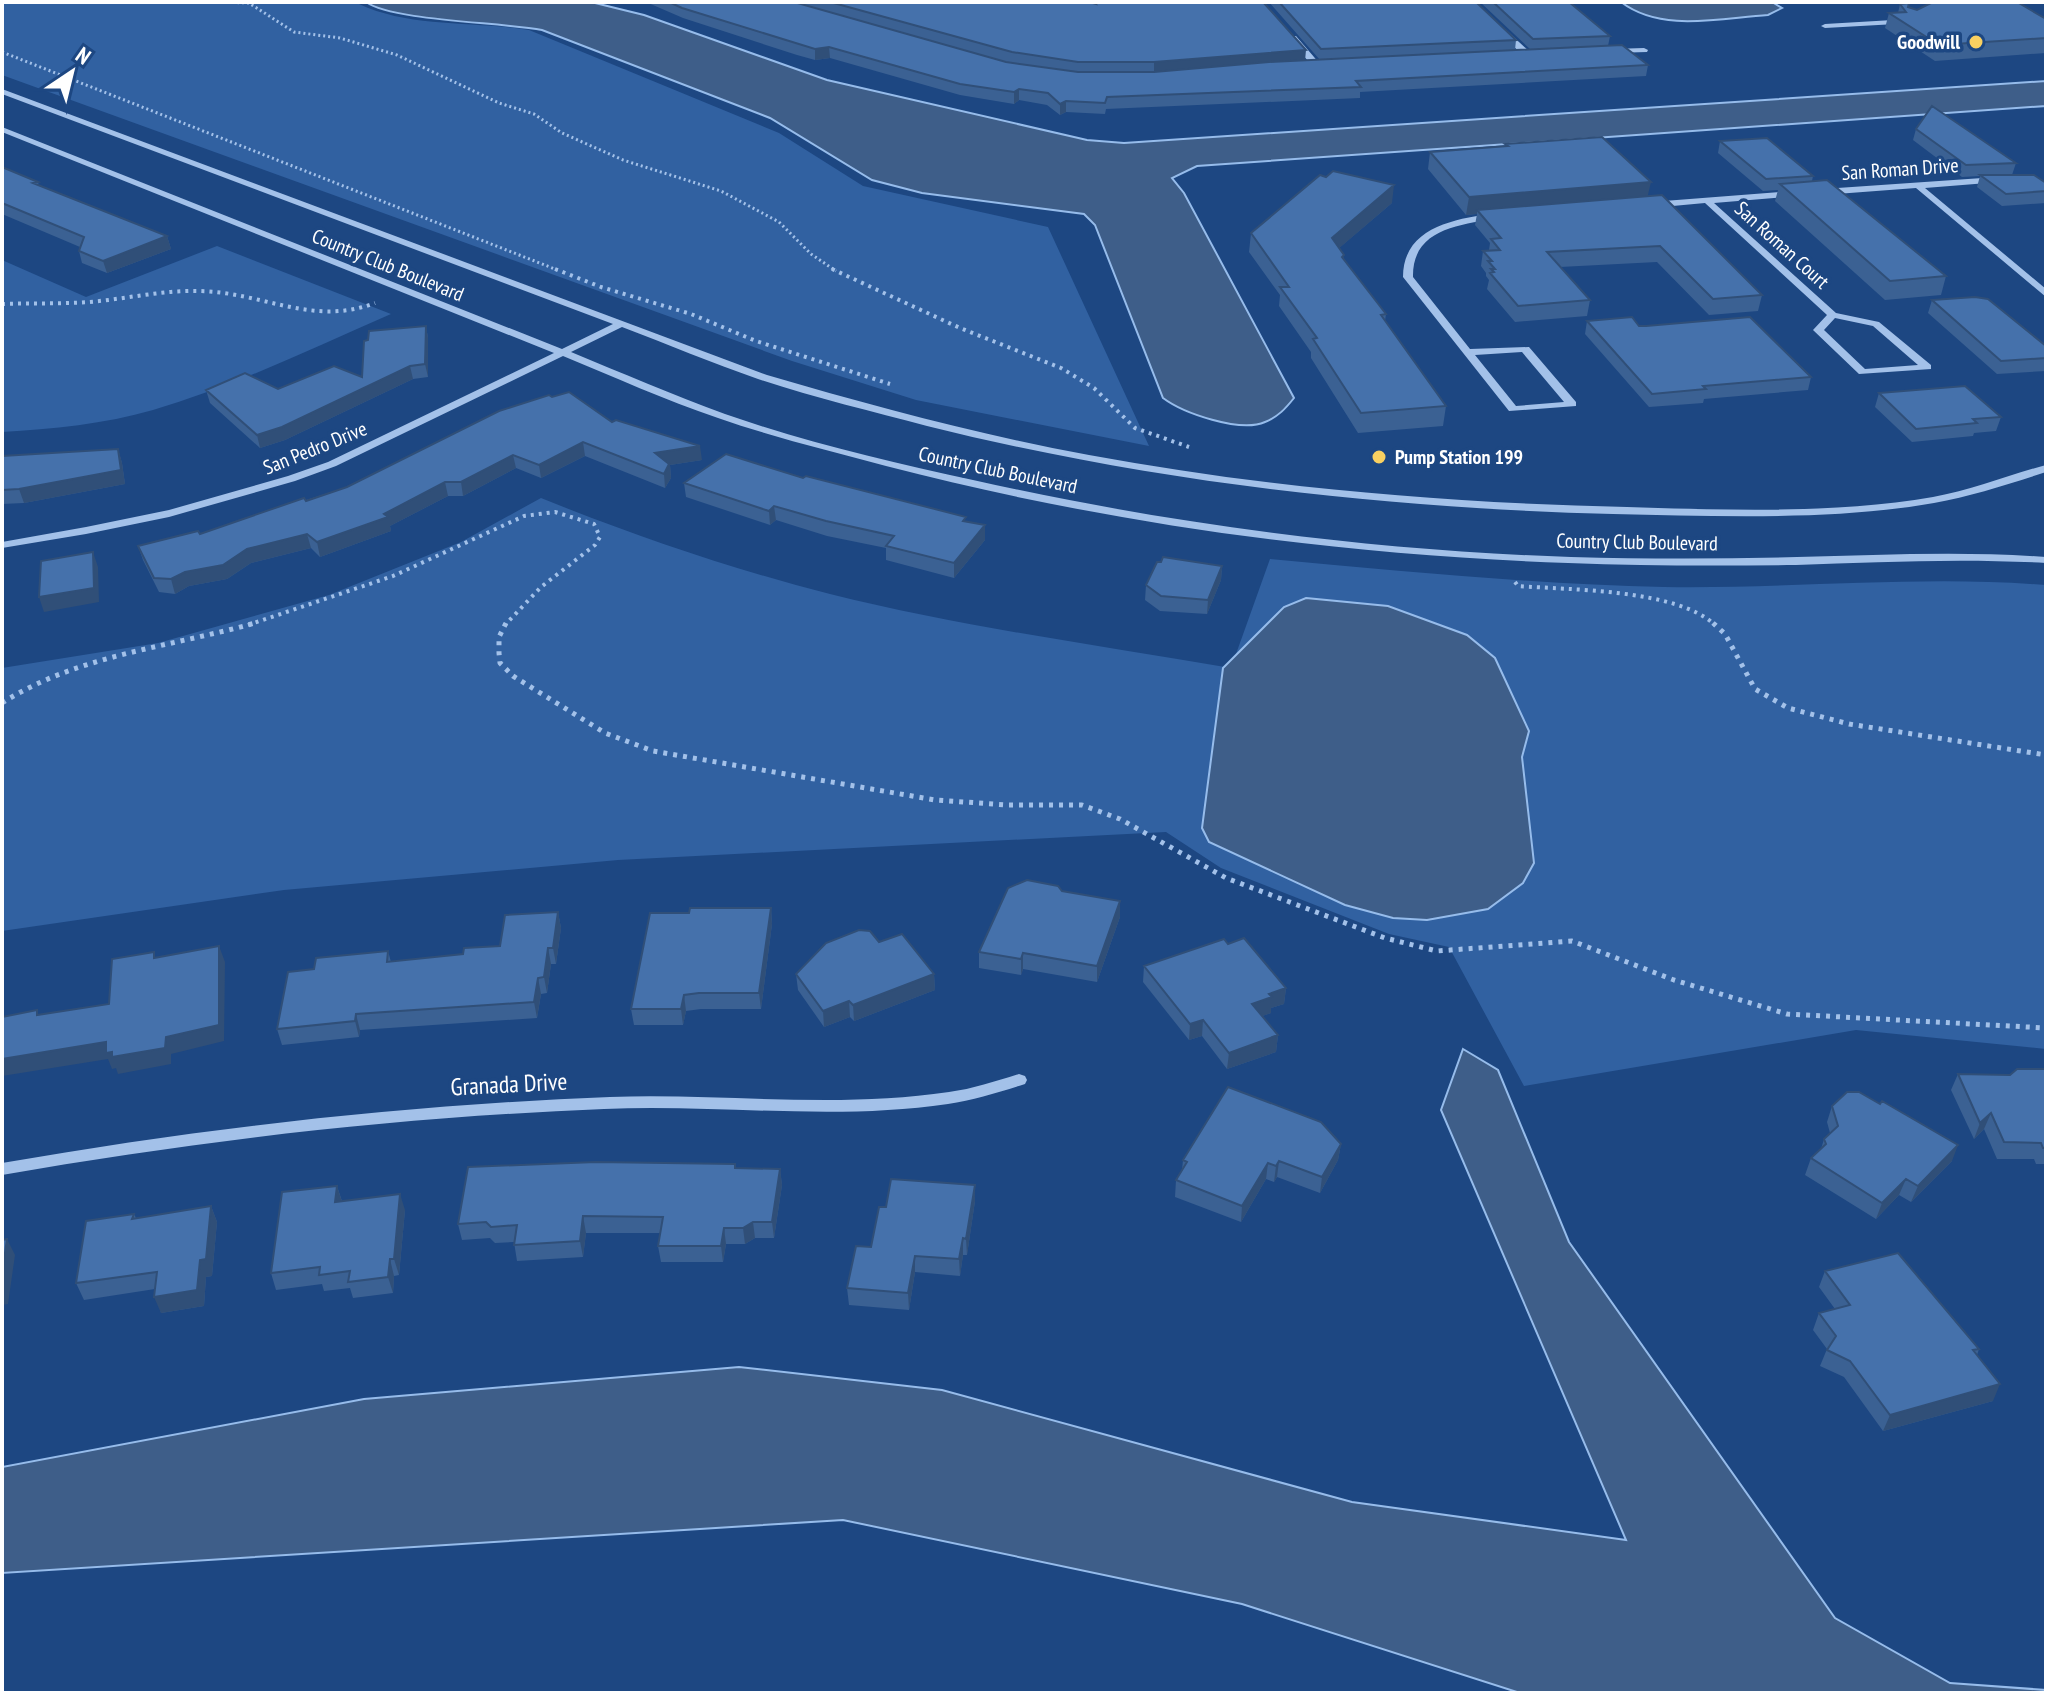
<svg xmlns="http://www.w3.org/2000/svg" width="2048" height="1695" font-family="'PT Sans Narrow',sans-serif">
<style>
.green{fill:#3161a1}
.water{fill:#3e5e89;stroke:#96bceb;stroke-width:2}
.lines{fill:none;stroke-linecap:round;stroke-linejoin:round}
.path-far2{stroke:#a3c1e9;stroke-width:3;stroke-dasharray:2 3;stroke-linecap:butt}
.path-far1{stroke:#a3c1e9;stroke-width:4;stroke-dasharray:3 5;stroke-linecap:butt}
.path{stroke:#a3c1e9;stroke-width:5;stroke-dasharray:4 6;stroke-linecap:butt}
.minor{fill:#a3c1e9;fill-rule:evenodd}
.wall{fill:#3b6193}
.shaded-wall{fill:#304f78}
.building{fill:#4571ab;stroke:#304f78;stroke-width:2}
.poi-dot{fill:#f9d061;stroke:#1d4782;stroke-width:3}
.labels{text-anchor:middle;dominant-baseline:central;stroke-width:7;stroke-linejoin:round;paint-order:stroke}
.far-poi-label{font-size:20px;font-weight:bold;fill:#fff;stroke:#1d4782;text-anchor:end}
.far-street-label{font-size:20px;fill:#fff;stroke:#1d4782}
.street-label{font-size:24px;fill:#fff;stroke:#1d4782}
</style>
<rect width="100%" height="100%" fill="#1d4782"/>
<path class="green" d="M2,2h358l-1,2c51,24 115,17 170,26l250,103 84,53 185,41 101,219 -233,-46 -124,-39 -790,-286z
M217,246l174,68c-78,34 -156,72 -238,96 -48,14 -101,19 -151,22v-172l84,37z
M541,498c94,38 191,71 289,96 132,33 267,51 401,74l39,-109c132,12 262,25 394,28 127,2 255,-12 382,-2v464l-190,-19 -332,56 -75,-139 -60,-13 -168,-66 -55,-36 -548,28 -334,30 -282,41v-263l156,-25 171,-48 132,-53z"/>
<path class="water" d="M366,2h225l53,13 183,65 260,60 37,3 922,-62v25l-849,60 -25,12 12,15 110,205c-8,10 -16,19 -29,24 -25,11 -82,-9 -102,-24l-68,-173 -11,-11 -162,-21 -50,-13 -102,-62 -228,-88c-42,-8 -149,-9 -176,-28z
M1621,2h151l10,6 -14,7c-48,3 -106,18 -147,-13z
M1306,598l82,8 79,29 28,23 34,73 -7,26 12,106 -11,20 -35,26 -61,11 -34,-2 -48,-13 -136,-63 -7,-14 21,-160 61,-61z
M1463,1049l35,21 71,172 266,376 115,65 96,7v3h-526l-278,-89 -399,-84 -841,53v-106l362,-68 375,-32 203,23 410,112 274,38 -185,-430z"/>
<g class="lines">
<path class="path-far2" d="M222,2l27,1 45,29 46,6 57,17 102,48 35,11 28,19 61,27 98,31 58,31 32,32 25,17
M2,52l558,219"/>
<path class="path-far1" d="M555,269l46,18 90,27 65,27 134,43
M832,269l128,59 101,40 33,20 41,40 54,19
M2,304c29,-1 58,0 87,-2 37,-3 73,-12 110,-11 64,1 113,36 176,12
M1515,582l3,4c52,4 159,3 197,39
M248,625l145,-49 131,-60 31,-4 39,12 6,13 -5,8 -54,42 -36,38"/>
<path class="path" d="M506,623l-7,14v16l1,10 13,13 92,57 48,18 282,49 73,5h74l38,14 106,59 159,60 52,13 135,-10 102,39 113,34 259,14
M1713,623l12,11 30,55 33,19 61,16 197,31
M2,703c75,-48 168,-56 253,-80"/>
<path class="minor" d="M1893,20l4,2 -1,2 -71,4 -4,-2 4,-2z
M1499,29h6l26,24v4h-6l-26,-24z
M1290,36h6l24,28v4h-6l-24,-28z
M1644,48l4,2 -1,2 -34,1 -4,-2 4,-2z
M2,89l765,286c106,31 213,60 322,80 178,33 358,48 538,52 98,3 210,7 306,-10 39,-7 75,-22 113,-32v7c-37,12 -74,24 -112,31 -102,18 -218,13 -321,11 -231,-6 -461,-32 -686,-88 -56,-15 -113,-28 -169,-47 -46,-16 -91,-35 -136,-52l-51,25c51,21 102,43 154,62 80,28 165,48 248,66 196,44 396,70 598,77 75,2 151,2 226,0 83,-2 166,-6 249,0v6c-84,-5 -167,-1 -250,2 -76,1 -152,1 -228,-2 -230,-8 -459,-39 -682,-97 -56,-15 -114,-29 -168,-48 -53,-18 -104,-41 -155,-62l-227,110 -41,15 -126,36 -83,17 -84,14v-6l84,-15 83,-17 119,-34 40,-14 226,-109 -552,-221v-5l560,222 51,-25 -611,-230z
M1997,177l3,1v4l-75,6 121,101v8l-130,-109 -93,7 -4,-3 4,-3z
M1794,191l3,1v4l-83,7 122,110 43,9 52,43v4l-72,5 -46,-44 14,-15 -122,-112 -54,5 -4,-3 4,-3zM1835,318l38,8 45,39 -53,4 -41,-39z
M1495,213l3,1v4c-37,7 -86,10 -85,59l57,72 59,-2 47,55v4l-67,5 -106,-134c0,-50 52,-58 92,-64zM1522,352l42,50 -48,4 -41,-51z
M1019,1074l6,2 2,4 -2,4c-25,8 -51,16 -77,20 -114,17 -230,0 -344,5 -203,8 -403,31 -602,66v-12c201,-35 403,-58 608,-66 113,-4 226,12 339,-5 24,-3 47,-11 70,-18z"/>
</g>
<path class="wall" d="M646,2h617l42,58h15l-51,-58h207l40,38 -1,10h16l-51,-48h89l41,34 -2,10 40,19 -2,11 -286,16v6l-254,11 -1,5 -39,-2 -6,3 -13,-10 -28,-5 -5,4 -54,-9 -130,-37 -15,2 -18,-5 -114,-37z
M1925,2h92l29,17v34l-111,8 -50,-33 4,-15h9l2,-9 17,6 12,-6z
M1916,129l100,34 -4,12h-20l54,8v20l-44,3 -25,-19 3,-11 -18,1 -49,-37z
M1720,141l93,35 -1,5 134,95 -5,19 -56,5 -110,-99 3,-11 -15,1 -45,-38z
M1505,144l143,53 114,98 -4,16 -49,4 -52,-53 -97,5 30,33 -3,16 -72,6 -28,-33 2,-9 -3,-4v-3l-5,-7 2,-15 6,-1 1,-7 -15,-18 2,-11 -11,1 -38,-46 2,-17 75,-6z
M2,167l36,15 1,4 128,50 4,13 -64,24 -25,-10 -3,-12 1,-4 -78,-33z
M1392,203l-53,45 5,11 42,55 -1,7 61,85 -3,20 -85,7 -47,-75v-6l-32,-46 1,-11 -31,-43 2,-19z
M1932,300l114,46v25l-49,3 -69,-61z
M1587,321l52,5 172,51 -3,13 -104,9 -1,4 -54,4 -64,-73z
M426,326l2,12v39l-15,2 -128,61 -25,8 -50,-45 -4,-13 72,-1 84,-12z
M1879,393l122,24 -5,14 -22,2 -1,3 -61,6 -37,-35z
M552,397l150,63 -32,5 1,13 -6,10 -80,-32 -44,22 -25,-10 -53,28h-15l-58,30 1,5 -71,26 -9,-9 -60,15 -24,16 -38,7 -14,8 -16,-2 -16,-32 -5,-14 62,-12 147,-47z
M118,449l4,14 3,21 -101,19 -22,1v-48z
M803,478l163,44 19,18 -31,38 -68,-18v-12l-59,-12 -51,-16 -6,5 -84,-28 -2,-14z
M1222,566l-1,14 -14,34 -47,-3 -15,-11 1,-15z
M1062,891l58,26 -23,65 -74,-13 -2,6 -42,-7v-16z
M771,908l1,16 -11,85h-60l-15,2 -3,14h-49l-3,-16 58,-96z
M558,912l3,16 -5,36h-5l-4,29 -6,1 -4,24 -177,12 -1,7 -77,8 -5,-16 37,-60 74,-18 3,11 72,-8 37,-8z
M879,942l55,32 1,16 -81,31 -4,-4 -26,10 -26,-37 -2,-16z
M1228,944l58,44 -2,16 -13,4v5l-9,3 16,19 -2,17 -49,17 -25,-33 -13,4 -46,-58 1,-16z
M2046,1069v95h-10l-2,-5h-37l-13,-30 -10,10 -23,-49 7,-16 52,1z
M1832,1106l120,55 -41,41 -12,-7 -23,24 -71,-44 6,-17 10,-9 3,-10 6,-6 -3,-11z
M1341,1144l-3,16 -18,33 -43,-16 -3,5 -8,-3 -25,43 -66,-25 1,-17 6,-10 1,-10z
M736,1168l44,1 2,16 -8,53h-19l-10,6h-19l-3,18h-62l-3,-16 2,-13h-74l-3,24 -66,4 -3,-19 -19,1 -5,-5 -28,2 -4,-16z
M337,1186l5,15 63,9 -6,65 -5,1 -1,17 -40,5 -3,-10 -26,3 -2,-7 -46,6 -5,-17z
M975,1201l-8,54h-4l-3,21 -45,-4 -6,38 -60,-5 -2,-17 24,-41 15,-40z
M211,1206l6,16 -5,54 -6,1 -2,29 -43,7 -6,-24 -71,11 -8,-17 58,-69 2,4z
M1825,1271l154,78 -2,6 16,46 -110,30 -39,-54 -24,-11 7,-17 -14,-19 6,-17 16,-4 -16,-22z"/>
<path class="shaded-wall" d="M829,47l1,11 -15,2v-11z
M1306,50l-1,11 -151,12v-11z
M1019,89v11l-5,4v-12z
M1066,101v11l-6,3v-11z
M1651,182l-4,17 -170,11v4l-11,1 3,-18z
M1394,185l-2,18 -62,53 2,-18z
M167,236l4,13 -64,24 -4,-12z
M426,326l2,12v39l-3,-13z
M410,366l3,13 -128,61 -25,8 -3,-13z
M583,442l2,14 -44,22 -2,-13z
M700,446l2,14 -32,5 1,13 -6,10 -1,-14 -9,-21z
M118,449l4,14 3,21 -101,19 -5,-14z
M513,455l3,13 -53,28 -2,-14z
M445,482l3,14 -58,30 1,5 -71,26 -3,-15 67,-28z
M774,506l2,14 -6,5 -1,-14z
M985,525v15l-31,38v-15z
M307,534l4,14 -60,15 -24,16 -38,7 -14,8 -4,-15 14,-7 62,-23z
M93,552l5,15 1,35 -55,10 -5,-15z
M1222,566l-1,14 -14,34 1,-14z
M1120,901v16l-23,65v-16z
M771,908l1,16 -11,85 -2,-16z
M558,912l3,16 -5,36 -3,-16z
M219,946l6,16 -1,79 -53,13v10l-53,10 -2,-6 -4,1 -4,-10 -106,17v-17l104,-17 60,-5z
M548,948l3,16 -4,29 -3,-16z
M1023,953v16l-2,6v-16z
M934,974l1,16 -81,31 -1,-16z
M538,978l3,16 -4,24 -3,-16z
M1286,988l-2,16 -13,4v5l-20,7 1,-16 17,-10z
M684,995l2,16 -3,14 -2,-16z
M849,1001l1,16 -26,10 -1,-16z
M356,1014l4,16 -1,7 -4,-16z
M1203,1020l-1,16 -13,4 1,-16z
M1278,1035l-2,17 -49,17 2,-16z
M1991,1113l-7,16 -10,10 6,-16z
M1341,1144l-3,16 -18,33 2,-16z
M1958,1145l-6,16 -41,41 7,-16z
M1279,1161l-2,16 -3,5 2,-16z
M1268,1163l-2,16 -25,43 1,-16z
M780,1169l2,16 -8,53 -2,-16z
M1906,1179l-7,16 -23,24 6,-16z
M975,1185v16l-8,54 -1,-16z
M337,1186l5,16h-7z
M400,1194l5,16 -6,65 -5,-16z
M211,1206l6,16 -5,54 -6,1 -2,29 -43,7 -7,-16 46,-37z
M583,1216l3,17 -3,24 -3,-16z
M753,1222l2,16 -10,6 -2,-16z
M724,1228l2,16 -3,18 -2,-16z
M963,1238v17l-3,21 -1,-17z
M7,1239l8,16 -7,49 -6,1v-31z
M915,1256v16l-6,38 -1,-17z
M390,1259l4,17 -1,17 -5,-16z
M2000,1384l-7,17 -110,30 7,-16z"/>
<path class="building" d="M669,2h125l212,60 72,10h76l115,-10 353,-17 26,20 -292,16 5,6 -254,10 -2,6 -39,-2 -6,3 -12,-11 -29,-4 -5,3 -54,-8 -131,-37 -14,2 -133,-41z
M830,2h259l7,2 -1,-2h168l43,48 -152,12h-76l-66,-10z
M1279,2h197l40,38 -195,9z
M1493,2h76l41,34 -77,3z
M1933,2h84l29,17v19l-107,7 -50,-32 17,-1 -6,-8 9,-1 -1,4 9,3z
M1932,106l84,57 -50,2 -50,-36z
M1602,137l49,45 -182,15 -39,-45 78,-6 -3,-2z
M1767,138l46,38 -47,3 -46,-38z
M2,167l36,15 -5,1 134,53 -64,25 -24,-10 5,-14 -82,-34z
M1333,171l61,14 -62,53 12,17 -2,2 44,57 -5,1 65,91 -85,7 -48,-74 4,-1 -37,-51h9l-38,-54 69,-58 6,2z
M1980,175h54l12,8v8l-40,3z
M1827,180l119,96 -56,5 -110,-97z
M1662,195l100,100 -49,4 -53,-53 -113,6 43,48 -72,6 -28,-33 4,-1 -3,-3h4l-7,-8h4l-9,-10 17,-1 -9,-11 10,-1 -24,-28z
M1975,297l13,2 58,47v12l-45,3 -69,-61z
M1632,317l7,9h7l104,-9 61,60 -108,9 3,3 -54,5 -65,-73z
M426,326l-1,38 -15,2 -128,61 -25,8 -51,-45 39,-17 33,16 56,-23 28,11 2,-36 4,-1 1,-9z
M1965,386l36,31 -28,2 4,4 -61,6 -37,-36z
M569,392l43,30 4,-2 84,26 -45,7 14,11 -5,10 -81,-32 -44,23 -26,-10 -52,27h-16l-61,32 4,3 -71,25 -10,-8 -60,15 -24,16 -38,7 -14,7 -17,-1 -16,-32 60,-15 2,3 104,-36 2,3 41,-14 152,-76 50,-16 3,2z
M118,449l3,21 -102,19 -17,1v-34z
M726,454l77,24 3,-2 160,41 -3,4 22,4 -31,38 -68,-17 8,-10 -68,-15 -52,-15 -5,5 -85,-28z
M93,552l1,36 -55,9 2,-36z
M1163,557l59,9 -14,34 -47,-4 -15,-11 11,-23h4z
M1027,880l31,6 4,5 58,10 -23,65 -74,-13 -2,6 -42,-7 29,-64z
M690,908h81l-12,85h-60l-15,2 -3,14h-50l19,-96h39z
M558,912l-5,36h-5l-4,29 -6,1 -4,24 -178,12 -1,7 -78,8 11,-57 26,-3 2,-11 72,-7 -1,11 76,-8 1,-6 36,-2 5,-31z
M859,930l11,1 9,11 23,-8 32,40 -81,31 -4,-4 -26,10 -27,-37 30,-31z
M1244,938l42,50 -17,6 3,3 -20,7 26,31 -49,18 -26,-33 -13,4 -46,-58 80,-27 4,5z
M219,946v79l-53,12 -1,11 -53,9v-5l-6,1v-11l-104,17v-42l35,-7v5l72,-11 3,-45 42,-7v6z
M2017,1069h29v79h-3l-2,-5 -37,-1 -13,-29 -11,10 -22,-49 52,1z
M1228,1087l93,35 20,22 -19,33 -43,-16 -3,5 -8,-3 -26,43 -66,-26 11,-18 -4,-2z
M1847,1092h12l21,12 2,-3 76,44 -40,41 -12,-7 -24,24 -71,-45 15,-14 -2,-5 14,-13 -6,-20z
M596,1162l139,2v4l45,1 -8,53h-19l-10,6h-19l-3,18h-63l5,-29 -80,-1 -3,25 -66,4 3,-20 -26,2 -5,-5 -28,2 10,-57z
M891,1179l84,6 -9,54 -3,-1 -4,21 -44,-3 -7,37 -61,-5 9,-42 15,1 8,-40h7z
M337,1186l-2,16 65,-8 -6,65h-4l-2,18 -40,5 2,-11 -31,4 1,-8 -49,6 11,-81z
M211,1206l-5,53 -6,1 -3,30 -43,7 3,-25 -81,11 10,-62 48,-7 -2,5z
M7,1239l-5,35v-34z
M1898,1253l81,96 -6,1 27,34 -110,31 -40,-54 -23,-11 9,-14 -17,-23 31,-8 -25,-34z"/>
<g class="poi-dot">
<circle cx="1976" cy="42" r="8"/>
<circle cx="1379" cy="457" r="8"/>
</g>
<g class="labels">
<g class="far-poi-label">
<text x="1960" y="42">Goodwill</text>
<text x="1395" y="457" text-anchor="start">Pump Station 199</text>
</g>
<g class="far-street-label">
<text transform="translate(1900 169) rotate(-4)">San Roman Drive</text>
<text transform="translate(1782 245) rotate(42)">San Roman Court</text>
<text transform="translate(388 265) rotate(22)">Country Club Boulevard</text>
<text transform="translate(315 448) rotate(-22)">San Pedro Drive</text>
<text transform="translate(998 470) rotate(12)">Country Club Boulevard</text>
<text transform="translate(1637 542) rotate(1)">Country Club Boulevard</text>
</g>
<g class="street-label">
<text transform="translate(509 1084) rotate(-3)">Granada Drive</text>
</g>
</g>
<rect width="2048" height="1695" fill="none" stroke="#ffffff" stroke-width="8"/>
<g transform="translate(72 72) rotate(35)" stroke="#1d4782" stroke-width="6" paint-order="stroke">
<path d="M0-6L14 30L0 20L-14 30Z" fill="#ffffff"/>
<text y="-12" font-size="22" font-weight="bold" text-anchor="middle" fill="#ffffff">N</text>
</g>
</svg>
